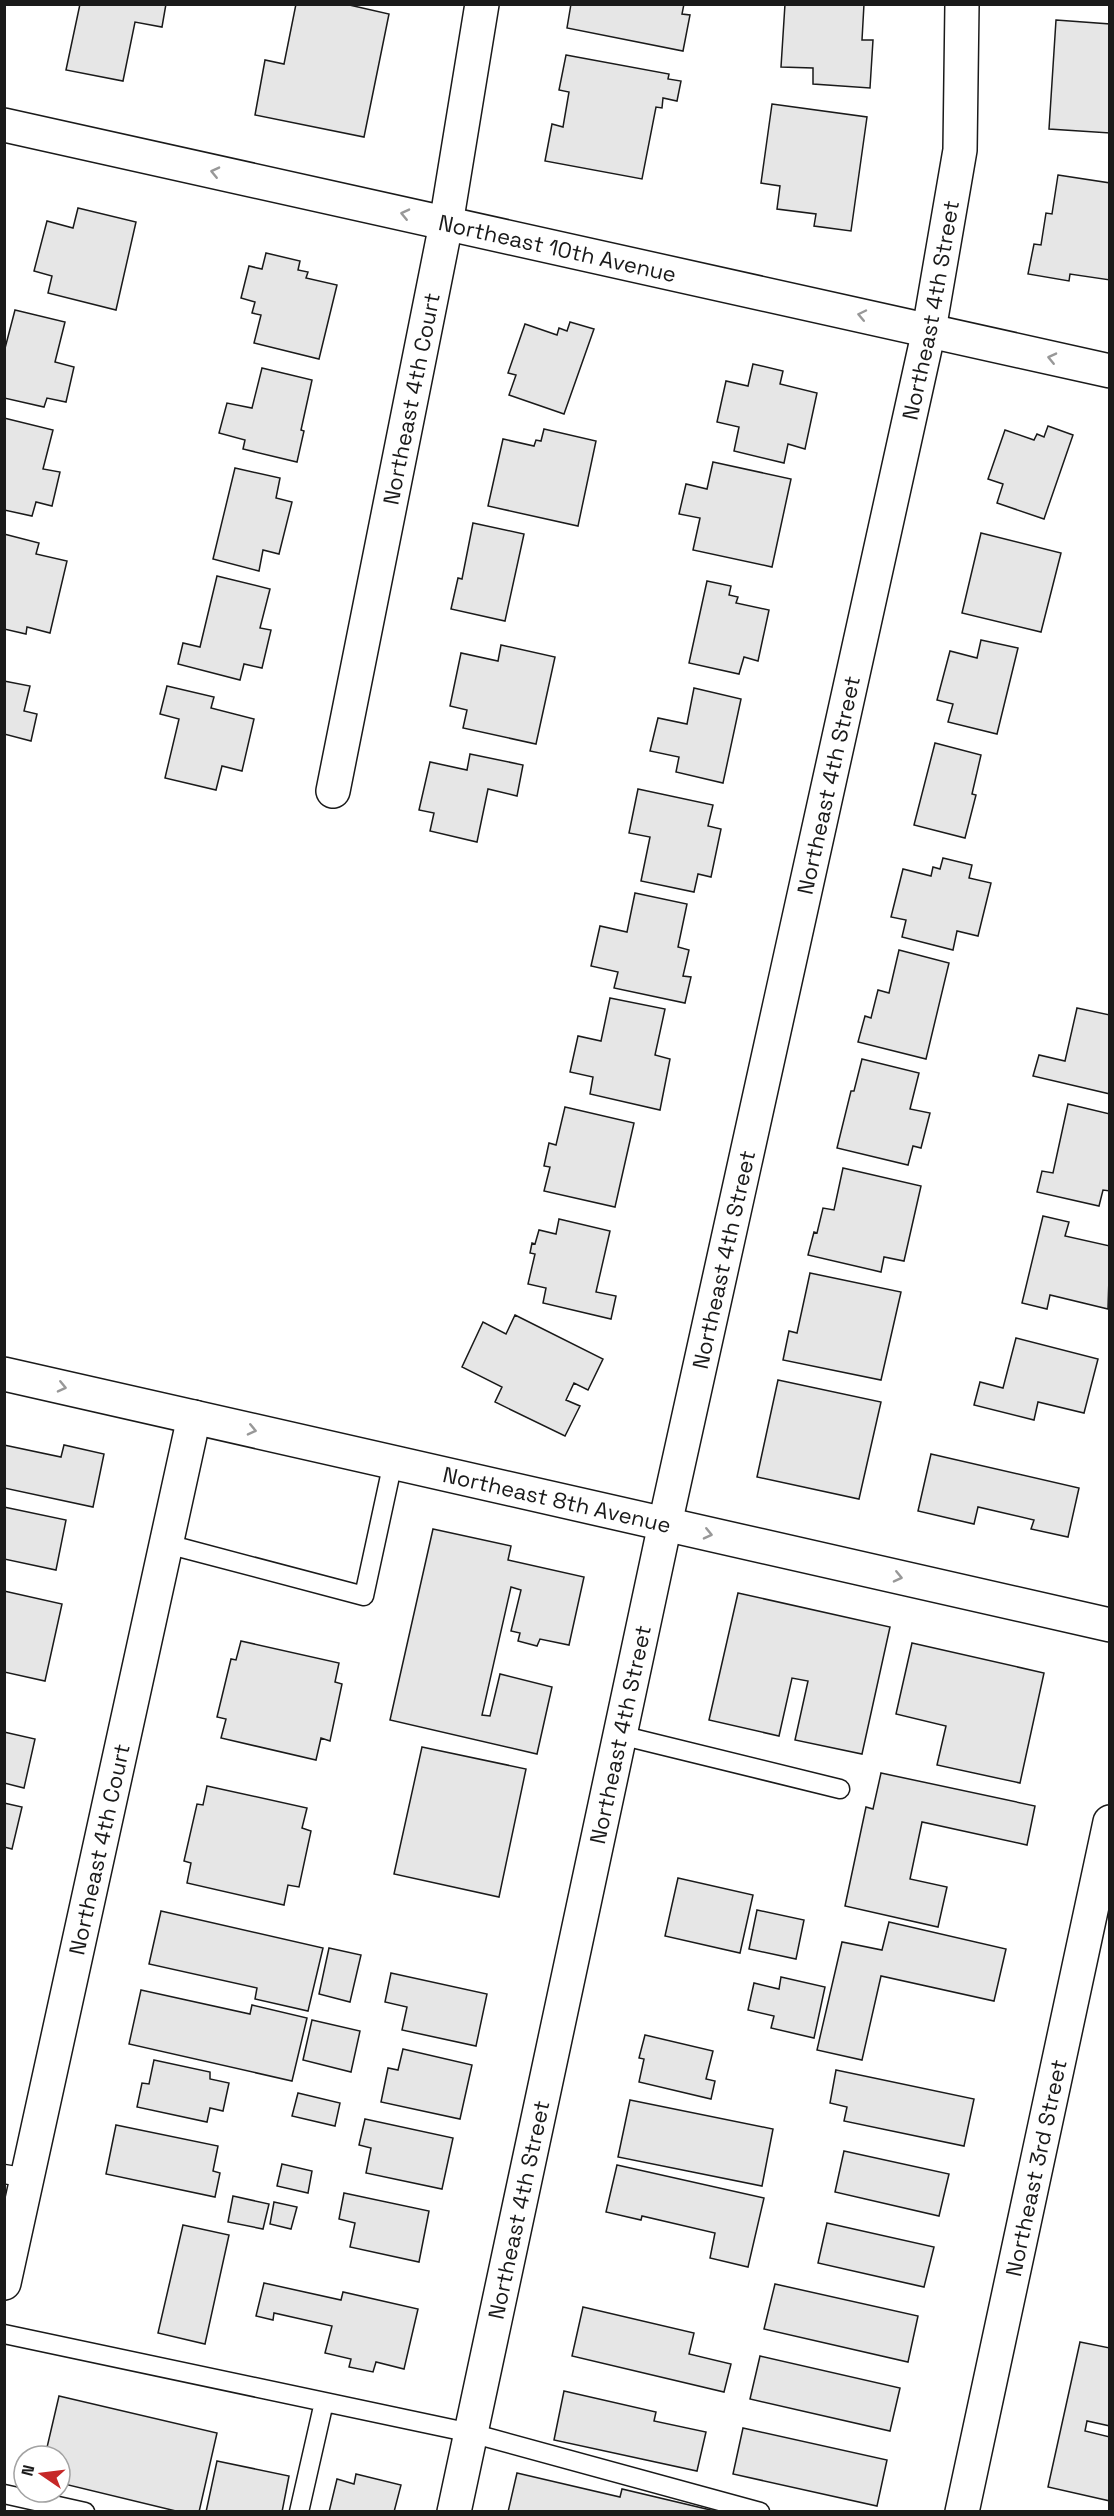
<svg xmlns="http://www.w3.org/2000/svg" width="1114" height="2516" font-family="'Space Grotesk',sans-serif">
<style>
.building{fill:#e6e6e6;stroke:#1a1a1a;stroke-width:1.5}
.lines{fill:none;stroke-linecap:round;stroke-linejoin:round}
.lane-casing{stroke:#1a1a1a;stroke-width:21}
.street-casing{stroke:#1a1a1a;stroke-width:36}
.secondary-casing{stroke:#1a1a1a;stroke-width:36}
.lane{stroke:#fff;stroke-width:18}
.street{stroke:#fff;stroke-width:33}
.secondary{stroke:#fff;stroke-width:33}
.oneway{stroke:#989898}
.labels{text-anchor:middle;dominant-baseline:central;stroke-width:4.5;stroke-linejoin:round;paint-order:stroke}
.street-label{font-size:22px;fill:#1a1a1a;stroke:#fff}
</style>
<rect width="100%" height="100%" fill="#fff"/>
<path class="building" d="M80,4h86l-4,23 -27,-5 -12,59 -57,-11z
M296,4h49l44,10 -25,123 -109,-22 10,-55 19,4z
M571,4h113l-2,10 8,1 -7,36 -116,-23z
M785,4h79l-2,36h11l-3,48 -57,-4v-16l-32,-1z
M1056,20l54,4v109l-61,-4z
M566,55l103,19 -1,5 13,2 -4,20 -14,-3 -1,10 -6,-1 -14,72 -97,-18 7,-37 11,3 6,-35 -10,-2z
M772,104l95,13 -16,114 -37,-5 2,-12 -39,-5 3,-23 -19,-3z
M1058,175l52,8v97l-40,-6 -1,7 -41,-7 6,-30 7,1 5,-32 6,1z
M78,208l58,14 -20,88 -68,-17 4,-17 -18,-5 13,-50 26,7z
M266,253l34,8 -2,9 10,2 -2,6 31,7 -18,74 -65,-16 7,-28 -9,-2 3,-11 -14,-4 8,-32 13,3z
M15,310l50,12 -10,40 19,5 -8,35 -19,-4 -3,9 -40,-9v-46z
M570,322l24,7 -30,85 -55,-19 7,-20 -8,-2 17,-49 32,11 2,-7 8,3z
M753,364l30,7 -3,13 37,9 -12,56 -17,-5 -4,19 -50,-12 5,-24 -22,-5 9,-41 22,5z
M262,368l50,12 -11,50 3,1 -7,31 -54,-13 2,-9 -26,-7 8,-30 25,5z
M4,418l49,12 -10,39 17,3 -8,34 -16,-4 -4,14 -28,-6z
M1048,426l25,9 -29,84 -47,-16 6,-19 -15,-5 17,-49 29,10 3,-6 7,3z
M544,429l52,12 -18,85 -90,-20 15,-67 31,7 2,-6 5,1z
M713,462l78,17 -19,88 -79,-17 7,-32 -21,-4 7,-30 21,5z
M235,468l45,10 -4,20 16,4 -13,52 -16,-4 -4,21 -46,-12z
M473,523l51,11 -19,87 -54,-12 7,-31 4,1z
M981,533l80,20 -20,79 -79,-19z
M4,534l35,9 -3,11 31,7 -17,72 -23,-6 -1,7 -22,-5z
M217,576l53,13 -10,39 11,2 -9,38 -18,-4 -4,16 -62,-16 5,-21 17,4z
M707,581l24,5 -2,9 9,2 -2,6 33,7 -11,51 -14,-4 -5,17 -50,-11z
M981,640l37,8 -21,86 -49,-12 5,-18 -16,-4 13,-49 27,7z
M501,645l54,12 -19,87 -73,-16 4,-18 -17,-4 11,-53 37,8z
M4,681l26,5 -6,25 13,3 -6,27 -27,-7z
M167,686l47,11 -3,11 43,11 -12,52 -20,-5 -6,24 -51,-12 14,-59 -19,-5z
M694,688l47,11 -18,84 -47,-11 3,-15 -29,-6 8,-33 29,6z
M935,743l46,12 -9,39 4,1 -11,43 -51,-13z
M470,754l53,11 -6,31 -29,-7 -11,53 -47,-11 4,-18 -15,-3 11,-48 37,8z
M638,789l75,16 -5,21 13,3 -10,48 -13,-3 -4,18 -53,-11 9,-44 -21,-4z
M943,858l29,7 -3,13 22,5 -13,53 -21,-5 -4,19 -51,-13 4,-17 -15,-3 12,-48 28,7 2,-9 7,2z
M635,893l52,11 -9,43 11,3 -6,26 8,1 -6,26 -71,-15 4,-16 -27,-6 9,-40 27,6z
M899,950l50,13 -23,96 -68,-17 7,-26 6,2 7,-28 11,3z
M610,998l55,11 -10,46 15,4 -10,51 -70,-16 3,-17 -23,-5 8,-36 23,5z
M1077,1008l33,7v79l-77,-18 6,-21 26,6z
M862,1059l57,14 -9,36 20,4 -9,35 -8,-2 -5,19 -71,-17 14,-57h3z
M1068,1104l42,10v77l-7,-1 -4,16 -62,-14 5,-21 11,2z
M565,1107l69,16 -19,84 -71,-16 6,-24 -6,-1 5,-23 7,2z
M843,1168l78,18 -17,75 -20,-4 -3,15 -73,-17 6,-23 3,1 6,-25 11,2z
M1043,1216l26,6 -4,14 45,10 -2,63 -58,-14 -3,14 -25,-6z
M559,1219l51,12 -14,61 20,4 -5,23 -68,-16 3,-15 -18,-4 7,-30 -5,-1 2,-10 3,1 4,-14 17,4z
M810,1273l91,19 -20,88 -98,-20 6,-29 8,2z
M515,1315l88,44 -15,31 -14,-7 -8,17 14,6 -15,30 -70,-34 7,-15 -40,-20 21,-45 23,12z
M1016,1338l82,21 -14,54 -46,-11 -4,18 -60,-15 6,-23 23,6z
M778,1380l103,22 -22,97 -102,-22z
M4,1445l57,12 3,-12 40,9 -11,53 -89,-19z
M931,1454l148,34 -11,49 -37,-8 3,-9 -56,-13 -4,17 -56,-13z
M4,1507l62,13 -10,50 -52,-11z
M433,1529l78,17 -3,14 76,17 -15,68 -29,-6 -3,7 -19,-5 2,-8 -9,-2 10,-41 -10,-3 -29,128 8,1 10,-42 52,13 -15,67 -147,-34z
M4,1591l58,13 -17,77 -41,-9z
M738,1593l152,34 -28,127 -67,-14 13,-59 -16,-3 -13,58 -70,-16z
M241,1641l98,22 -4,19 7,2 -12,57 -9,-3 -5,22 -95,-22 5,-19 -9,-2 14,-58 5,1z
M912,1643l132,30 -24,110 -83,-18 9,-39 -50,-12z
M4,1732l31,7 -11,49 -20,-5z
M422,1747l104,22 -27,128 -105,-23z
M881,1773l154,33 -8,39 -105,-23 -12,57 37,8 -9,40 -93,-21 21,-99 7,2z
M207,1786l100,22 -5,20 9,3 -12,56 -11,-2 -4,20 -97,-22 4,-20 -7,-2 13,-57 6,1z
M4,1803l18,4 -10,42 -8,-2z
M678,1878l75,17 -13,58 -75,-17z
M757,1910l47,10 -8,39 -47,-10z
M161,1911l162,37 -15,63 -53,-12 2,-11 -108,-24z
M889,1922l117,27 -12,52 -113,-25 -19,84 -45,-10 25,-108 40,8z
M329,1948l32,7 -11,47 -31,-8z
M391,1973l96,21 -11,52 -74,-16 5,-23 -22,-5z
M781,1977l44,10 -11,51 -43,-10 3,-12 -26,-6 6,-27 25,6z
M141,1990l109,24 2,-9 55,13 -15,63 -163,-37z
M312,2020l48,11 -9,41 -48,-12z
M645,2035l68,16 -7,28 9,2 -4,18 -72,-17 5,-23 -5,-1z
M403,2049l69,16 -12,54 -79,-17 7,-34 10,2z
M154,2060l56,12v7l19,4 -6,28 -13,-3 -3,14 -70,-15 5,-24 7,1z
M836,2070l138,29 -10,47 -120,-25 3,-14 -17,-4z
M298,2093l42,10 -5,23 -43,-10z
M630,2100l143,29 -11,57 -144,-29z
M365,2119l88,19 -11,51 -76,-16 5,-25 -12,-3z
M116,2125l102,21 -5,25 7,2 -5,24 -109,-23z
M844,2151l105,23 -10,42 -104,-24z
M282,2164l30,7 -4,22 -31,-7z
M617,2165l147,33 -16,69 -38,-9 5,-25 -73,-17 -1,4 -35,-8z
M344,2193l85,18 -10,51 -69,-15 5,-24 -16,-4z
M233,2196l36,8 -6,25 -35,-7z
M274,2202l23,5 -6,22 -21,-5z
M827,2223l107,24 -10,40 -106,-24z
M183,2225l46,10 -24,109 -47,-11z
M264,2283l77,17 2,-8 75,17 -14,60 -28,-7 -3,10 -24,-5 2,-8 -26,-6 7,-27 -58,-13 -1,7 -17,-4z
M775,2284l143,32 -10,46 -144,-33z
M583,2307l111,26 -5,21 42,10 -7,28 -152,-36z
M1080,2342l30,6v78l-23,-5 -2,10 25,6v64l-62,-14z
M760,2356l140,32 -10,43 -140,-32z
M564,2391l92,21 -2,9 52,11 -9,39 -143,-31z
M59,2396l158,37 -18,79h-19l-120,-29v-27h-15z
M743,2428l144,32 -10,46 -144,-32z
M217,2461l72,15 -7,36h-76z
M517,2473l103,24 2,-8 97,23h-211z
M356,2474l45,11 -7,27h-65l8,-33 17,5z"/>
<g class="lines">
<defs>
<path id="lane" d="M167,1544l197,52 29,-134
M620,1735l220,54
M4,2174l24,4
M4,2334l467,99 289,79
M4,2494l81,18
M299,2512l25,-110"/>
<g id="street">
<path id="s1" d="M333,791l113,-567 36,-220"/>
<path id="s2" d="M4,2283l190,-866"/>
<path id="s3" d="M454,2512l211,-988 264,-1194 31,-180 2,-146"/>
<path id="s4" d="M962,2512l148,-690"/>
</g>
<g id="secondary">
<path id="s5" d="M4,125l1106,246"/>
<path id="s6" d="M4,1374l1106,251"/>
</g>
</defs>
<use href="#lane" class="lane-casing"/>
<use href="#street" class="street-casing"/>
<use href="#secondary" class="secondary-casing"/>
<use href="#lane" class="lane"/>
<use href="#street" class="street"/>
<use href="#secondary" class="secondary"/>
</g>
<defs><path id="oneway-chevron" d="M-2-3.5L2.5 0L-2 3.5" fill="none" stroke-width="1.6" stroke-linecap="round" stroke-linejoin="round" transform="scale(1.5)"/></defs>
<g class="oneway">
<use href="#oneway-chevron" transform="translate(215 172) rotate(-167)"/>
<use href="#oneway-chevron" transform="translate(405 214) rotate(-167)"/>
<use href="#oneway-chevron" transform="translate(862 315) rotate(-168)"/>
<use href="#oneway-chevron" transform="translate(1052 358) rotate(-167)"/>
<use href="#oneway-chevron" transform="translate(62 1387) rotate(13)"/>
<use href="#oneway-chevron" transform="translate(252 1430) rotate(13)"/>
<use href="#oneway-chevron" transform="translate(708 1534) rotate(13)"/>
<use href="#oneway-chevron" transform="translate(898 1577) rotate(13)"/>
</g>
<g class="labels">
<g class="street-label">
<text stroke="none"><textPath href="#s5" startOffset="567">Northeast 10th Avenue</textPath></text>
<text stroke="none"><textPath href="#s3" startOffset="2253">Northeast 4th Street</textPath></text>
<text stroke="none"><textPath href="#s1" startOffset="400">Northeast 4th Court</textPath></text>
<text stroke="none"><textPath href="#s3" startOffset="1767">Northeast 4th Street</textPath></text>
<text stroke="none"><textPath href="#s3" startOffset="1281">Northeast 4th Street</textPath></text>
<text stroke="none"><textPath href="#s6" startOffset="567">Northeast 8th Avenue</textPath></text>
<text stroke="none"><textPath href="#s3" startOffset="795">Northeast 4th Street</textPath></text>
<text stroke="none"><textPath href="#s2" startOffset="444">Northeast 4th Court</textPath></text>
<text stroke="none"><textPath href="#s4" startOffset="352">Northeast 3rd Street</textPath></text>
<text stroke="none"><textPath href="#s3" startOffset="309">Northeast 4th Street</textPath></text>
</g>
</g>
<rect width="1114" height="2516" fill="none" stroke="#1a1a1a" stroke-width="12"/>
<g transform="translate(42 2474) rotate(284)"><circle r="28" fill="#ffffff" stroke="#a3a3a3" stroke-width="1.5"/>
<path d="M0-4.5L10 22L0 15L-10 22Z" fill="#c62828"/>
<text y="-9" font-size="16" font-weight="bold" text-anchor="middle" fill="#1a1a1a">N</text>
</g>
</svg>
